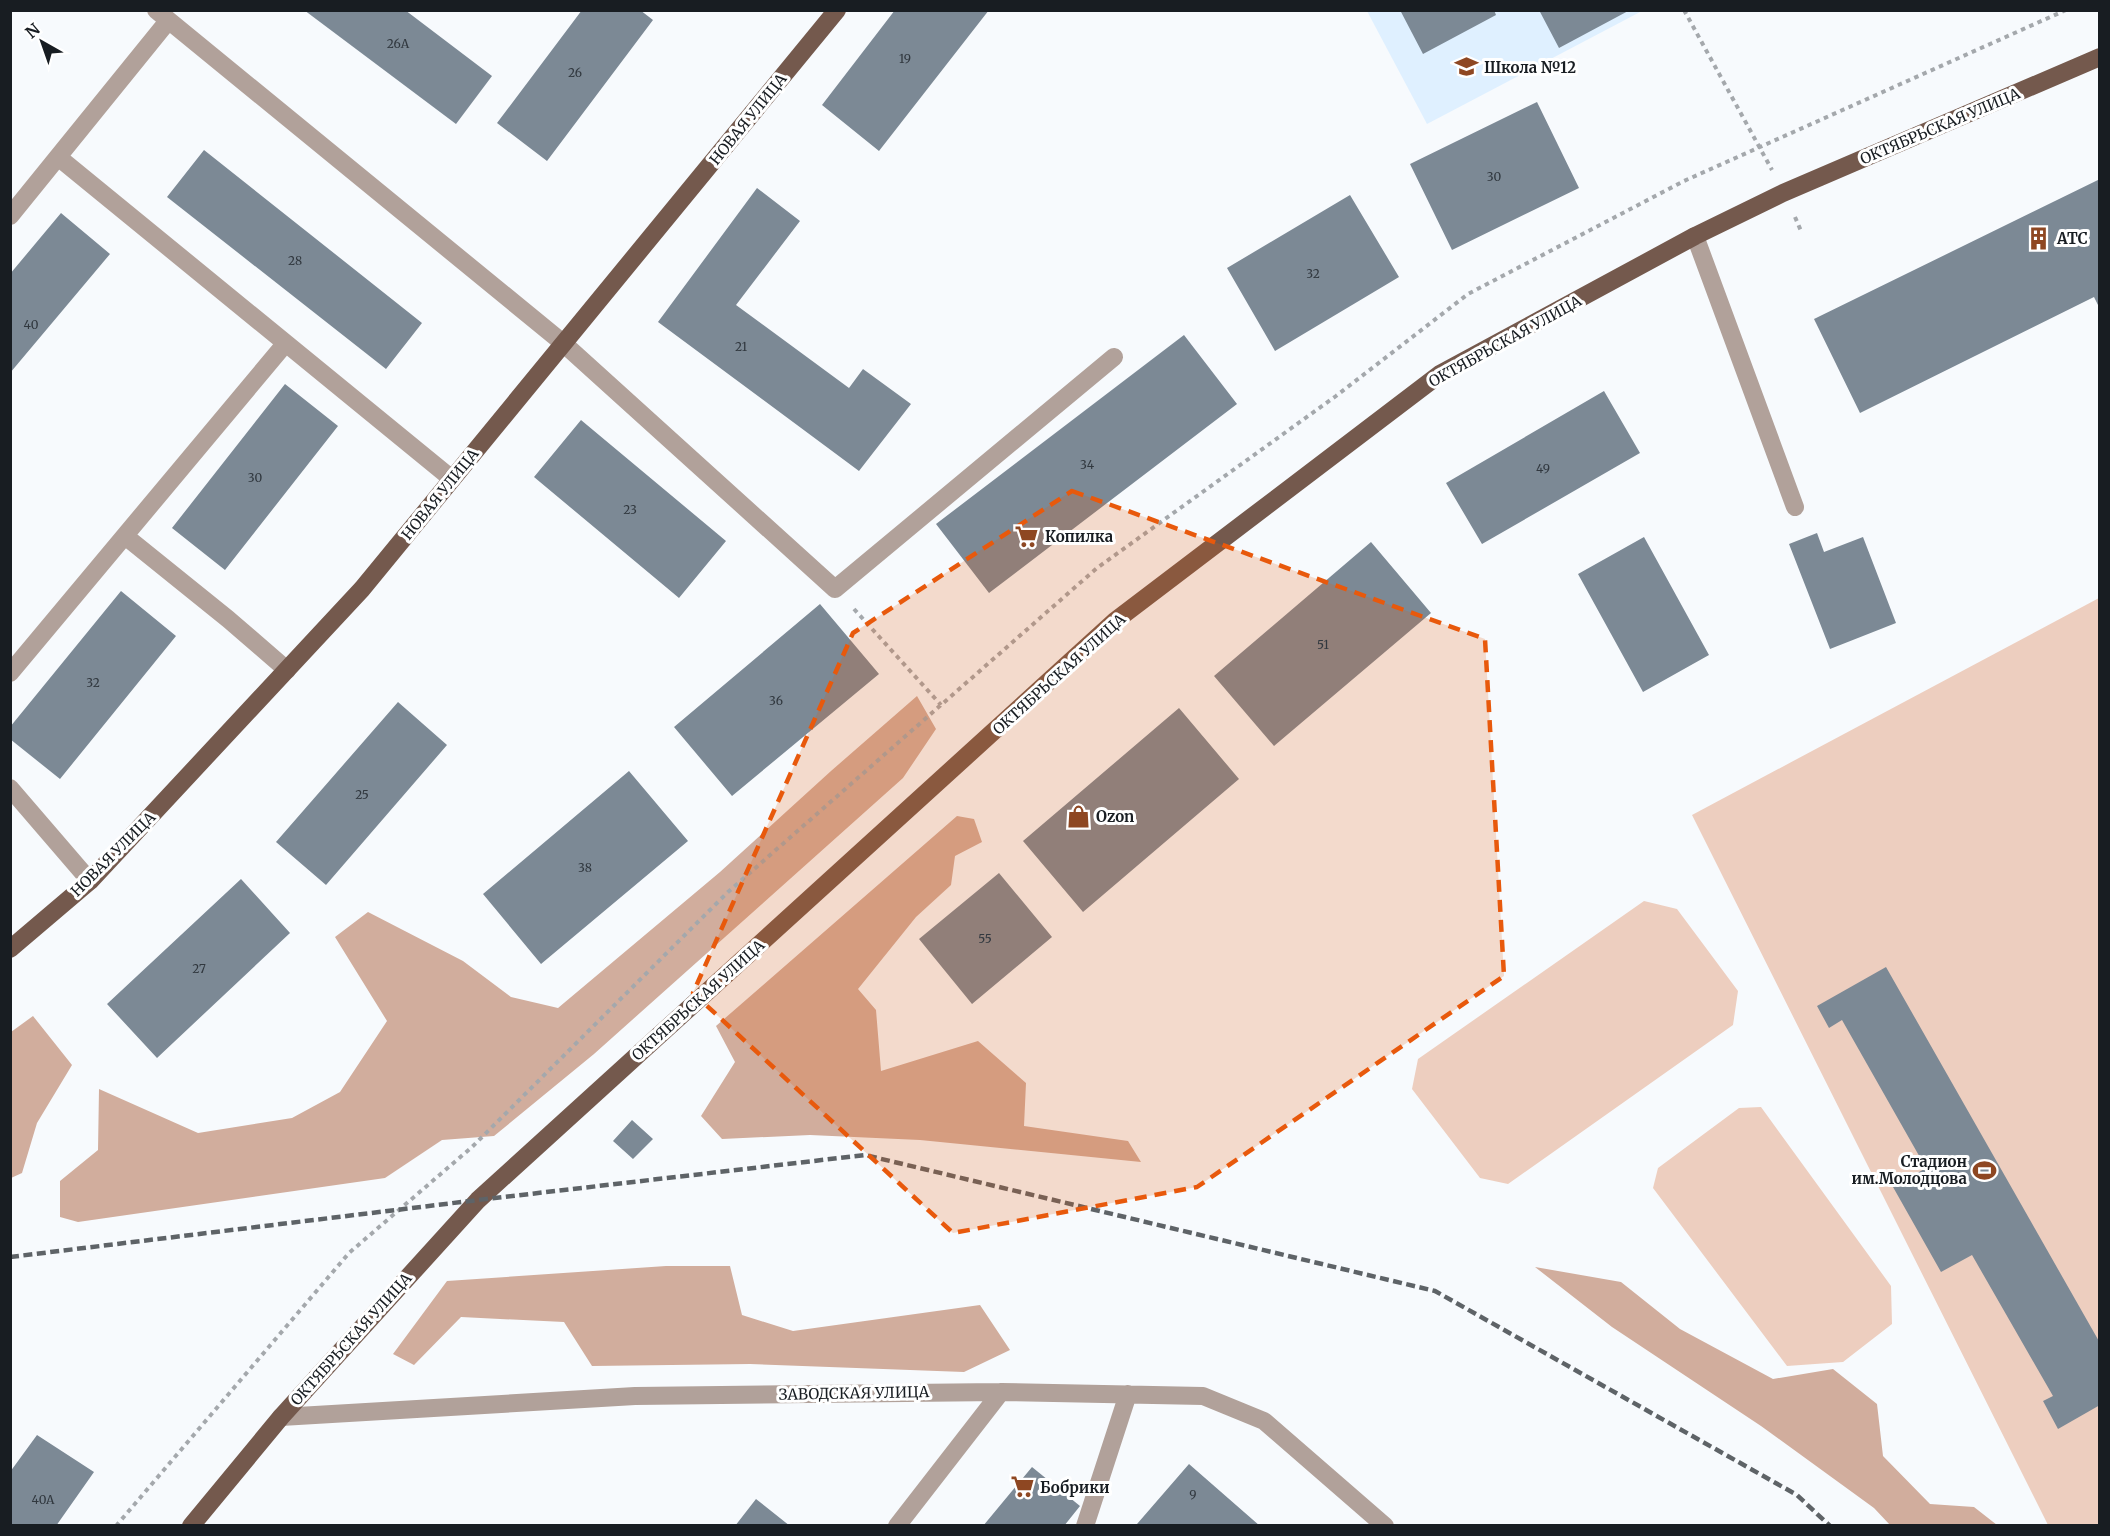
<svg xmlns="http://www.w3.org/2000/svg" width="2110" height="1536" font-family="Merriweather,serif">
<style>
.built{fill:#dff0ff}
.green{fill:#edcebf}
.forest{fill:#d1ad9d}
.building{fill:#7c8995}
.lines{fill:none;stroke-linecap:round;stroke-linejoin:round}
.path{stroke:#a4a8ac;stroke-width:4;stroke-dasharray:4.5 4.5;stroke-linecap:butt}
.minor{stroke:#b1a19a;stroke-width:18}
.major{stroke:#74594d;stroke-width:18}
.rail{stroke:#5e6367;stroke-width:4.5;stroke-dasharray:9 4.5;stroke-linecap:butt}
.marked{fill:#e8590c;fill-opacity:0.2;stroke:#e8590c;stroke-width:4.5;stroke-dasharray:12 8;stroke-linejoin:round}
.labels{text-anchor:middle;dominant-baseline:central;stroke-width:6;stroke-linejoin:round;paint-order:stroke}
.number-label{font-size:12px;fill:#31383f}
.poi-label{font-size:15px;font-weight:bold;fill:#181d22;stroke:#fff;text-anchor:start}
.street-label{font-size:15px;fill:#181d22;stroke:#fff}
</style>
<rect width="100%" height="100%" fill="#f7fafd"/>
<path class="built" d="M1367,11h275l-215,113z"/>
<path class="green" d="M2099,598v927h-51l-356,-710z
M1644,901l33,8 61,82 -5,34 -225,159 -28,-6 -68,-89 6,-30z
M1761,1107l130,179 1,38 -49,38 -56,4 -134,-178 5,-20 81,-60z"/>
<path class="forest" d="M917,696l19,33 -33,49 -309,276 -100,82 -52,4 -57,38 -307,44 -18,-5v-36l38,-31 1,-61 99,44 94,-15 48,-26 47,-71 -52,-84 33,-25 95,49 48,36 47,11 162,-136 111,-101z
M957,816l17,3 8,23 -27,14 -4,29 -35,32 -58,72 18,21 5,61 97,-30 48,42 -2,43 104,15 13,21 -221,-22 -110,-5 -88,4 -21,-23 34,-54 -19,-36z
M33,1016l39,49 -35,58 -15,50 -11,5v-146z
M666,1266h64l12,49 51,16 187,-26 30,45 -46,22 -214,-8 -158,2 -28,-44 -103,-5 -47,48 -21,-11 54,-73z
M1535,1267l86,15 59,47 93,50 60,-10 44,35 6,52 47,48 44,3 23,18h-107l-16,-17 -113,-82 -149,-99z"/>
<path class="building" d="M304,10h101l87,66 -36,48z
M582,10h58l13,10 -106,141 -50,-38z
M895,10h94l-110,141 -57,-46z
M1400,10h94l2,5 -73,39z
M1539,10h91l-71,38z
M1537,102l42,86 -127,62 -42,-86z
M204,150l218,173 -36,46 -219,-172z
M2100,179v130l-6,-12 -234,116 -46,-94z
M757,188l43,33 -64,84 113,83 14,-19 48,35 -52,67 -201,-149z
M1350,195l49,82 -124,74 -48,-83z
M61,213l49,41 -100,119v-99z
M1184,335l53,69 -248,189 -53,-69z
M285,384l53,42 -113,144 -53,-42z
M1604,391l36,62 -158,91 -36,-61z
M581,420l145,121 -47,57 -145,-121z
M1817,533l7,19 39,-15 33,86 -66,26 -41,-105z
M1644,537l65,118 -66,37 -65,-118z
M1371,542l60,71 -157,133 -60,-70z
M121,591l55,45 -116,143 -50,-40v-12z
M820,604l59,70 -147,122 -58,-69z
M398,702l49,43 -121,140 -50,-43z
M1179,708l60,71 -156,133 -60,-71z
M629,771l59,70 -147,123 -58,-70z
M999,873l53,64 -80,67 -53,-65z
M241,879l49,54 -133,125 -50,-54z
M1886,967l214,376v62l-42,24 -15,-28 10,-5 -81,-141 -31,17 -48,-85 33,-19 -84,-148 -13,8 -12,-22z
M632,1120l21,19 -20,20 -20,-18z
M37,1435l57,37 -38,54h-46v-54z
M1189,1464l71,62h-121l-2,-2z
M1032,1467l48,39 -16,20h-81z
M756,1499l34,27h-55z"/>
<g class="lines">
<path class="path" d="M1684,10l88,160
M1795,217l6,14
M854,609l87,96
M116,1526l233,-273 123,-106 256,-255 369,-324 239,-172 132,-102 216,-113 382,-171"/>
<path class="minor" d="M156,10l407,333 272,246 279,-232
M58,157l394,322
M10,216l158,-195
M1695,236l100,271
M125,536l103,83 59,51
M10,673l275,-329
M10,788l80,93
M281,1417l354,-21 366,-4 202,4 61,25 121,105
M897,1526l104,-134
M1085,1526l43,-132"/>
<path class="major" d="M10,949l80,-68 272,-292 475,-579
M191,1526l90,-109 197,-217 637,-579 325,-247 255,-138 88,-43 317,-136"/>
<path class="rail" d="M10,1257l468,-57 387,-45 570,136 362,204 33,31"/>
</g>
<path class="marked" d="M1072,491l413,148 19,337 -307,211 -244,46 -260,-240 160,-360z"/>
<defs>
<symbol id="school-bare" viewBox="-9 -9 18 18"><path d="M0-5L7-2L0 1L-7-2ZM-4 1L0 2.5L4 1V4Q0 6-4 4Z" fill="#8e4722" stroke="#fff" stroke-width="2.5" paint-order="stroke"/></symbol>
<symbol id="building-bare" viewBox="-9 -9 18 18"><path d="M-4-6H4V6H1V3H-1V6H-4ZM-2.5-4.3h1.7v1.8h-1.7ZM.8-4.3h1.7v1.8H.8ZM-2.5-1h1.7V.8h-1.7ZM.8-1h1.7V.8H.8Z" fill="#8e4722" stroke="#fff" stroke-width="2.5" paint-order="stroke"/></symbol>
<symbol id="supermarket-bare" viewBox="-9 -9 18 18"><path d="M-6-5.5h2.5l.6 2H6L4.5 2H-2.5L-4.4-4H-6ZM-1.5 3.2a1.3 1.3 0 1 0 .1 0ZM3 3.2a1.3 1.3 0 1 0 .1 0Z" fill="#8e4722" stroke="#fff" stroke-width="2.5" paint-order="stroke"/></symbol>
<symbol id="shop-bare" viewBox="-9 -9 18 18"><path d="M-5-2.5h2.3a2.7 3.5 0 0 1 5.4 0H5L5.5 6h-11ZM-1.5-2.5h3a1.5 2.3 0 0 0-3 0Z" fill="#8e4722" stroke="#fff" stroke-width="2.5" paint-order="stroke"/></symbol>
<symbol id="stadium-bare" viewBox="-9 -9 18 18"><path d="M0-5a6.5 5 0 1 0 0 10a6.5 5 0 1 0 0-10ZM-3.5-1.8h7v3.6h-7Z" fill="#8e4722" stroke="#fff" stroke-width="2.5" paint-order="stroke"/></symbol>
</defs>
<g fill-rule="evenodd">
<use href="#school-bare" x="1450" y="50" width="33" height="33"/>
<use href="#building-bare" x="2022" y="222" width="33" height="33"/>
<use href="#supermarket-bare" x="1010" y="520" width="33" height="33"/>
<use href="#shop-bare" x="1062" y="800" width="33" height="33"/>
<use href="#stadium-bare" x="1968" y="1154" width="33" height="33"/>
<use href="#supermarket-bare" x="1006" y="1470" width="33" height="33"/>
</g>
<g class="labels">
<g class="number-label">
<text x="398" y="43">26А</text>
<text x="905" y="58">19</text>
<text x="575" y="72">26</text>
<text x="1494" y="176">30</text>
<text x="295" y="260">28</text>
<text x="1313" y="273">32</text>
<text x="31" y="324">40</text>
<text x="741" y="346">21</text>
<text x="1087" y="464">34</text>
<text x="1543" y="468">49</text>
<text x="255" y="477">30</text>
<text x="630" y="509">23</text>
<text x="1323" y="644">51</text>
<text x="93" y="682">32</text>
<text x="776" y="700">36</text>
<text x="362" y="794">25</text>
<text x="585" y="867">38</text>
<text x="985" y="938">55</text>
<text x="199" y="968">27</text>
<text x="1193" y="1494">9</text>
<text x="43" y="1499">40А</text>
</g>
<g class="poi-label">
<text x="1484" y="67">Школа №12</text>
<text x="2057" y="238">АТС</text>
<text x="1045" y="536">Копилка</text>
<text x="1096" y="816">Ozon</text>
<text x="1967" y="1161" text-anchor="end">Стадион<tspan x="1967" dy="17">им.Молодцова</tspan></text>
<text x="1040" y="1487">Бобрики</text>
</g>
<g class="street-label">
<text transform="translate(748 119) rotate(-51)">НОВАЯ УЛИЦА</text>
<text transform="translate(1940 126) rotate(-23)">ОКТЯБРЬСКАЯ УЛИЦА</text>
<text transform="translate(1505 341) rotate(-29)">ОКТЯБРЬСКАЯ УЛИЦА</text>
<text transform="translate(440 494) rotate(-51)">НОВАЯ УЛИЦА</text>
<text transform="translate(1059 674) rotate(-42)">ОКТЯБРЬСКАЯ УЛИЦА</text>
<text transform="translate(113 854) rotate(-45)">НОВАЯ УЛИЦА</text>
<text transform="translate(698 1000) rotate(-42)">ОКТЯБРЬСКАЯ УЛИЦА</text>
<text transform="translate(351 1339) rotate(-48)">ОКТЯБРЬСКАЯ УЛИЦА</text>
<text transform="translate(854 1393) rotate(-1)">ЗАВОДСКАЯ УЛИЦА</text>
</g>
</g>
<rect width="2110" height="1536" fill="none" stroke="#181d22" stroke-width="24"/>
<g transform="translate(42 42) rotate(320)" stroke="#ffffff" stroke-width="4.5" paint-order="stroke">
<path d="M0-4.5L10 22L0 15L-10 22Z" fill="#181d22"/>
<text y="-9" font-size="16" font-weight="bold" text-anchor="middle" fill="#181d22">N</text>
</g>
</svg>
